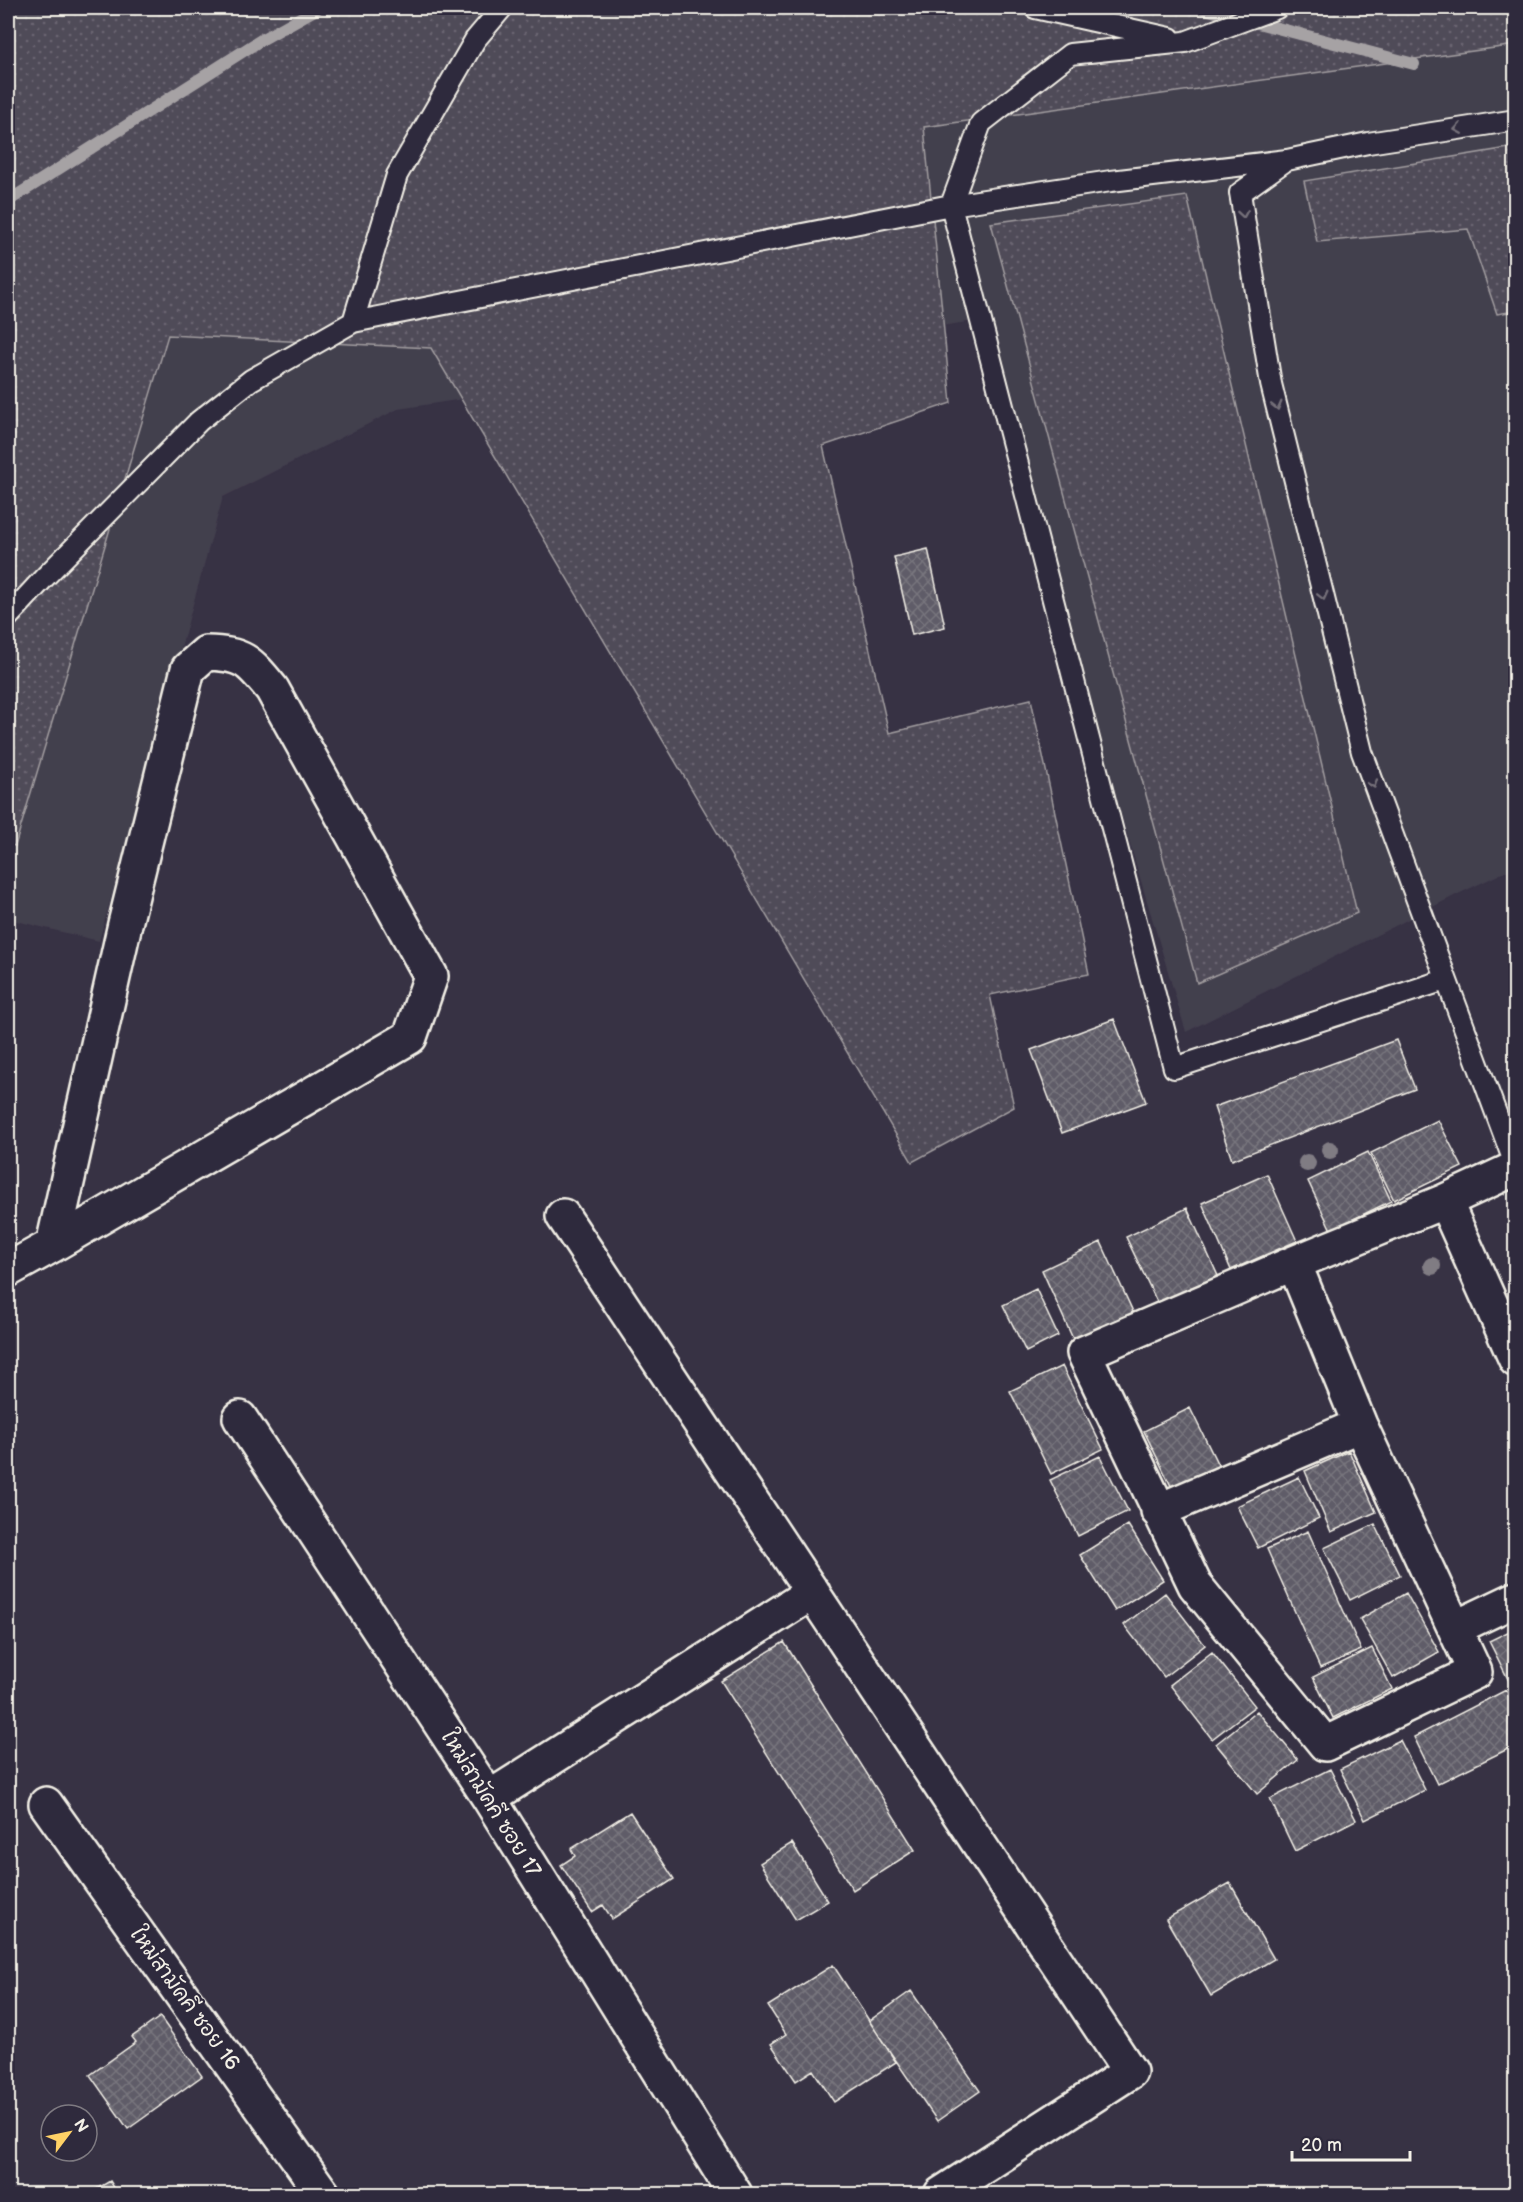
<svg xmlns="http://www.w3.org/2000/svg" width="1523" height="2202" font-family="'Balsamiq Sans','Playpen Sans Thai',sans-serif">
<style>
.built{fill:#433f4e}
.grass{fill:url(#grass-dots);stroke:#a29ea0;stroke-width:1.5}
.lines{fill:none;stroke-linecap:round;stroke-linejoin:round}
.stream{stroke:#a6a2a4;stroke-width:12}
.building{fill:url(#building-cross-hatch);stroke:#f4f1e8;stroke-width:1.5}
.service-casing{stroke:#f4f1e8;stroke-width:24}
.minor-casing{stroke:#f4f1e8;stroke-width:38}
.service{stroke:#2f2a3d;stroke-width:20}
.minor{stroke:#2f2a3d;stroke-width:33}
.tree{fill:#807b83}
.oneway{stroke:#747079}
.labels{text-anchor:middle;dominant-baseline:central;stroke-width:4.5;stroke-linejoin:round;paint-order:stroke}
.street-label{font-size:21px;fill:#f4f1e8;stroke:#2f2a3d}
</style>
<defs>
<pattern id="grass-dots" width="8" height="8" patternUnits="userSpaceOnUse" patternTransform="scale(1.5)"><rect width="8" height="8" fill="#504b59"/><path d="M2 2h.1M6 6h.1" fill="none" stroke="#6a6571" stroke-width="1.8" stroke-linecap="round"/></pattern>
<pattern id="building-cross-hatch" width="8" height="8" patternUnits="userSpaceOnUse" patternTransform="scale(1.5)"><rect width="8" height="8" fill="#5f5c67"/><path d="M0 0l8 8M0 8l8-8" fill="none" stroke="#77747d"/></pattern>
</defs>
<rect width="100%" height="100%" fill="#373244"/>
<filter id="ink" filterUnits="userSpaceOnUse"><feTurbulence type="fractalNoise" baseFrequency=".0167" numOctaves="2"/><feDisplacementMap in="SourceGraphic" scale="12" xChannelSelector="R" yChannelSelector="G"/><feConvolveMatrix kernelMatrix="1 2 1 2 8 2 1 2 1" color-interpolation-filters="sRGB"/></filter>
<g filter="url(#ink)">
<path class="built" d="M8,8h1507v859l-57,27 -272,138 -212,-711 -576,88 -175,88 -124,444 -91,-22z"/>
<path class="grass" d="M8,8h1507l1,37 -592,82 27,276 -128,43 66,287 142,-34 58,275 -99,21 24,112 -102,55 -481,-814 -263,-13 -153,511 -7,-2z
M1515,147v164l-18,3 -29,-85 -151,13 -13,-61z
M1187,196l170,717 -160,70 -206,-760z"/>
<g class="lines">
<path class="stream" d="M1201,8l213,56
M8,201l253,-161 57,-32"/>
</g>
<path class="building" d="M928,549l17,78 -33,8 -18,-78z
M1114,1019l32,83 -84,31 -31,-83z
M1396,1040l19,49 -183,71 -18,-53z
M1438,1120l24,47 -68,33 -23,-47z
M1368,1152l23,49 -60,29 -23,-49z
M1267,1174l30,67 -66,29 -29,-67z
M1187,1208l31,68 -60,28 -32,-67z
M1101,1242l33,72 -60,27 -32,-71z
M1036,1289l22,47 -32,16 -23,-47z
M1062,1366l41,83 -52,25 -41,-83z
M1190,1408l29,59 -46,23 -29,-59z
M1349,1451l27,61 -45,20 -26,-61z
M1100,1456l28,55 -50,25 -28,-56z
M1299,1477l20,41 -61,30 -21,-42z
M1375,1524l25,51 -50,25 -26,-52z
M1128,1525l35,55 -48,31 -35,-56z
M1308,1531l53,119 -41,18 -53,-119z
M1165,1593l40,52 -41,32 -40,-52z
M1406,1593l33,59 -46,26 -33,-59z
M1516,1628v67l-27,-54z
M784,1642l131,208 -62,40 -132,-209z
M1372,1648l20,41 -59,29 -20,-41z
M1212,1652l43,54 -43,33 -42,-54z
M1506,1690l10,17v38l-79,39 -23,-47z
M1257,1711l41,49 -41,34 -41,-50z
M1400,1740l25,50 -60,30 -25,-51z
M1330,1769l26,51 -61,31 -25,-52z
M630,1812l44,67 -62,40 -9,-14 -11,7 -31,-47 14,-9 -4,-7z
M792,1843l36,58 -32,19 -36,-57z
M1230,1883l44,76 -63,37 -45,-77z
M833,1965l63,97 -62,40 -21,-32 -17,11 -25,-37 15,-10 -18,-28z
M911,1991l69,100 -43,30 -68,-100z
M160,2017l42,59 -74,53 -38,-54 46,-33 -4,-5z
M110,2181l8,13h-30z"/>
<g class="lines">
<defs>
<path id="service" d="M1035,8l135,30
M1277,8l-92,34 -115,12 -89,69 -30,82 223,863 271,-88
M1285,161l-45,32 31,191 91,368 154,415
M353,322l44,-147 78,-135 27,-32
M8,617l36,-39 155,-157 52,-41 102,-58 598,-117 160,-24 176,-21 81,-17 148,-23"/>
<path id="minor" d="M1445,1201l71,159
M563,1216l567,856 -189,122
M1294,1263l66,162 115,247 -150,72 -130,-159 -111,-232 210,-90 151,-62 71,-33
M8,1270l45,-25 357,-208 21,-61 -159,-287c-23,-28 -28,-35 -66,-36l-18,16 -63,255 -72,321
M240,1418l249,380 246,396
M1158,1511l202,-86
M1455,1628l61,-29
M489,1798l324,-206
M46,1804l277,390"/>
</defs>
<use href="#service" class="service-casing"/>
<use href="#minor" class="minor-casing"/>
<use href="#service" class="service"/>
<use href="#minor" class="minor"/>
</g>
<g class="tree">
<circle cx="1330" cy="1150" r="9"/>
<circle cx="1307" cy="1163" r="9"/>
<circle cx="1432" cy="1266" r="9"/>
</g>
<defs><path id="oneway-chevron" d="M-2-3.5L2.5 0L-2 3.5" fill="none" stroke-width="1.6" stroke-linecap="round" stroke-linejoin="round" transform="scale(1.5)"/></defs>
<g class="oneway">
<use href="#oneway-chevron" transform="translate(1458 129) rotate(171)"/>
<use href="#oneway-chevron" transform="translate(1243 214) rotate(81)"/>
<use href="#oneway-chevron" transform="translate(1277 406) rotate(76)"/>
<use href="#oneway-chevron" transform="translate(1323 596) rotate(76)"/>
<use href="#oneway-chevron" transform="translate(1373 784) rotate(70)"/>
</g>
</g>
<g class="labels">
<g class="street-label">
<text transform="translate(491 1804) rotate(58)">ใหม่สามัคคี ซอย 17</text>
<text transform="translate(185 1999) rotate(54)">ใหม่สามัคคี ซอย 16</text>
</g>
</g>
<rect width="1523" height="2202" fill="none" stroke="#2f2a3d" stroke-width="30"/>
<rect x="15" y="15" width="1493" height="2172" fill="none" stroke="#f4f1e8" stroke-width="2" filter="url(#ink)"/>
<g transform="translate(69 2133) rotate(58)"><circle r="28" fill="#2f2a3d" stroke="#7e7a81" stroke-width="1.5"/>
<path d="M0-4.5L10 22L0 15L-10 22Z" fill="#ffd166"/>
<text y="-9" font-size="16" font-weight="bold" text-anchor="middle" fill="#f4f1e8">N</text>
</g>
<path d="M1292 2151v9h118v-9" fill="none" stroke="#f4f1e8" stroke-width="3"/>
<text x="1301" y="2151" font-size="18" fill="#f4f1e8" stroke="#2f2a3d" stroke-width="4.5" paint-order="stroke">20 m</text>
</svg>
